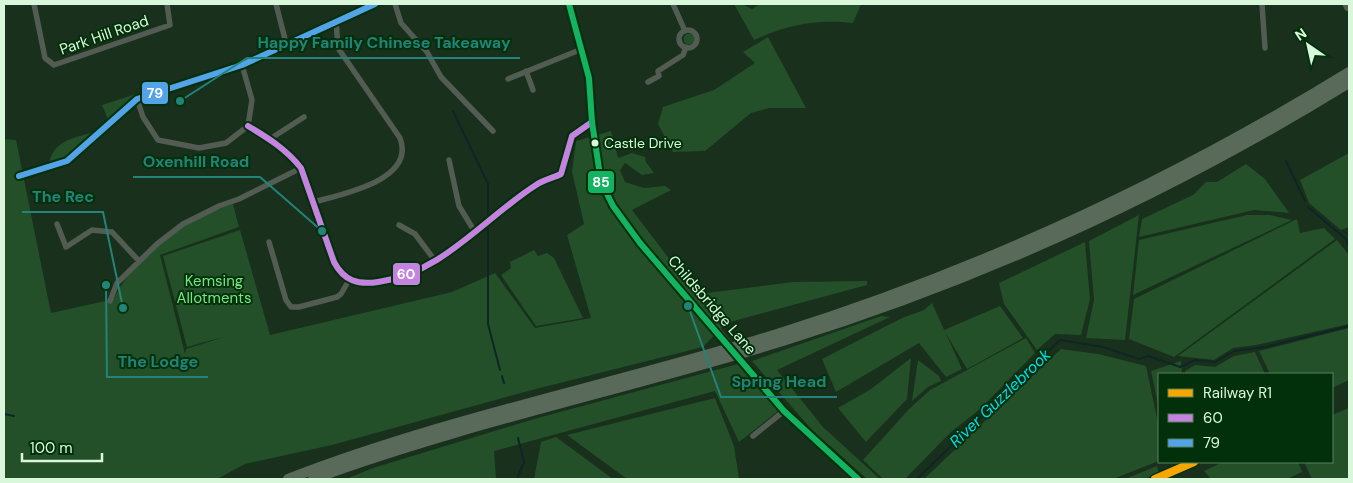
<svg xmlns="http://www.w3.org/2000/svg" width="1353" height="483" font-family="'DM Sans',sans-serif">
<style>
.green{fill:#235029}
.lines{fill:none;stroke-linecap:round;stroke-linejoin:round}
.stream{stroke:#0f2526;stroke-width:2}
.minor{stroke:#525c52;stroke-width:5.5}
.tertiary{stroke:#525c52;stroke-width:7}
.motorway{stroke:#596a5b;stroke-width:10}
.tertiary-bridge{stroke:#525c52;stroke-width:7}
.bus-1-casing{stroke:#02300b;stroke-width:10}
.bus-2-casing{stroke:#02300b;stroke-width:10}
.bus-3-casing{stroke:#02300b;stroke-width:10}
.bus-1{stroke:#c483df;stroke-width:6}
.bus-2{stroke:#53a3e8;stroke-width:6}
.bus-3{stroke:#13b361;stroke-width:6}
.rail-1-casing{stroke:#02300b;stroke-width:11}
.rail-1{stroke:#f7a600;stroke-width:8}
.bus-dot{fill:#d9f7da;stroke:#02300b;stroke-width:2}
.labels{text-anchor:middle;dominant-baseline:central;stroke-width:4;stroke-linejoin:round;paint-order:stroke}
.bus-label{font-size:14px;fill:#d9f7da;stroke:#02300b;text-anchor:start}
.street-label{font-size:15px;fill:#d9f7da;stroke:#02300b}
.park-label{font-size:15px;fill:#74e681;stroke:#02300b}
.water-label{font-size:16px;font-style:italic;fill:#05dbef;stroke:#02300b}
.leader{fill:none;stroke:#238379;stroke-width:2}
.callout-dot{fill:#238379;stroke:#02300b;stroke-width:2}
.callout-label{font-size:16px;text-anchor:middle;font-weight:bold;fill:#238379;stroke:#02300b;stroke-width:4;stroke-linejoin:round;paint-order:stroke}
.line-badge{stroke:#02300b;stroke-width:2}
.badge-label{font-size:14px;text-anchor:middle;font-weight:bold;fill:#fff}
</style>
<rect width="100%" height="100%" fill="#18301c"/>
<path class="green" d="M734,4h8l10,5 8,-5h101l-8,19c-38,-4 -63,1 -99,17z
M683.5 39a5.5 5.5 0 1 1 11 0a5.5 5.5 0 1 1-11 0Z
M768,37l38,71h-37l-18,5 -46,38 -32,1 -15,-28 5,-17 51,-17 41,-27 -12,-11z
M136,94v3l-27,25 -7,-17z
M611,131l7,27 14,-5 13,4 1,5 8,11 -12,2 -17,-12 -5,7 5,12 19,6 21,-2 6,4 -39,20 45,59 22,25 94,-12 74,-1v4l-141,38 -23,24 -175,44 -196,54 -87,19 -28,15h-213v-340l12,1 35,173 63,-14c19,-43 75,-82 119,-95l6,23 -79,28 25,99 1,-5 41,-13 -40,11 -24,-91 77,-26 30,105 182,-43 43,-19 40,55 56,-10 -24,-83 17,-11 -12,-52 4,-31z
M95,132l-30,26 -16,6c4,-24 25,-26 46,-32z
M1349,153v74l-8,3 -32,-27 -9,-23z
M1246,164l19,15 24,34 -35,-3 -115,27 3,-18 51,-24 13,-13h11z
M1139,215l-14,125 -39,-2 8,-38 -5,-59z
M1247,215h23l22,5 -159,75 6,-55z
M1297,219l3,14 24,-5 11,11 -161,118 -45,-18 5,-40z
M1337,240l11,14 1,6v64l-93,21 -23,3 -19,12 -36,-4z
M1085,242l5,57 -9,36 -26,-1 -18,16 -33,-46 -5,-21z
M534,250l4,6 9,-3 7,5 29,60 -47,8 -35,-51 10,-7 -1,-6z
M932,303l30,66 -16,8 -27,-34 -83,49 -14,-33 80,-41 22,-8z
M1000,306l23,32 -56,31 -23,-39z
M881,316l9,1 -113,53 46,57 57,52h-13l-55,-49 -60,-69z
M1349,328v52l-17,8v-14h-62l-11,-23z
M1026,338l9,15 -55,56 -29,23 -46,47 -23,-1 -19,-18 46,-51 21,-19z
M1061,349l37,5 48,12 13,62v33l-46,18h-189z
M1255,352l10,22h-79l-1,-3 10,-6 20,2 19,-11z
M911,358l-4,41 -41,43 -28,-34 33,-19z
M918,360l21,16 2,5 -13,6 -16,14z
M1181,361l1,13h-23v35l-8,-38z
M738,364l40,47 -39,31 -24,-51 -221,60 2,28h-150l27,-11 161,-49z
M715,398l19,48 5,33h-112l-60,-44z
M1349,408v71h-37l-8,-17h28v-47z
M556,437l57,42h-79l7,-37z
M1223,462h75l4,10 -15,7h-76l-7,-8z
M1157,466l2,7 -15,6h-19z"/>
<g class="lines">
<path class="stream" d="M453,111l35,73v32
M1286,161l19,40
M1308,207l38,32 3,8
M488,227v97l12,46
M502,376l2,7
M4,414l10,2
M517,479l7,-17 -6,-24
M917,479l143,-139 43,7 36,12 10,-3 31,11 15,-7 20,2 19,-11 31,-4 84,-21"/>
<path class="minor" d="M34,4l11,54 9,7 116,-40 -3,-21
M276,4l10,39
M395,4l6,19 26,29 14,25 52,54
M673,4l12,27
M1262,4l3,44
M1345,4l2,4
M679 39a9 9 0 1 1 18 0a9 9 0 1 1-18 0Z
M526,71l7,19
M508,79l74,-30
M648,82l11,-6 -1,-5 25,-16 3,-8
M137,99l6,18 15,23 41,8 27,-5 22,-17 4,-26 -10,-35
M248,126c20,12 38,23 53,42l33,94c10,19 24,23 44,20 65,-9 106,-64 158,-97 7,-5 17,-7 25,-11l11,-38 20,-14
M270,139l34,-22
M449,160l10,46 16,26
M19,176l48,-15 70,-62 105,-34 133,-61
M314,202c29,-8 102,-22 86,-64l-62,-90 -2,-28
M57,224l9,23 26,-17 20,2 27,29
M399,225l16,9 21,28
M269,242l17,58 5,7h8l38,-10 4,-3 8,-14
M110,301l7,-18 40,-39 26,-20 36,-18 20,-7 62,-31
M753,436l31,-25"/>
<path class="tertiary" d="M569,4l20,74 3,44 9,60 12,24 16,23 85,97
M747,366l37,45 74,68"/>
<path class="motorway" d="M288,479c160,-62 326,-94 489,-145 201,-63 393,-152 572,-262
M313,479c155,-57 316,-90 473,-139 197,-61 387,-149 563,-257"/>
<path class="tertiary-bridge" d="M714,326l33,40"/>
<defs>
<path id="bus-1" d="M248,126c20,12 38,23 53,42l33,94c10,19 24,23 44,20 65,-9 106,-64 158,-97 7,-5 17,-7 25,-11l11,-38 20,-14"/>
<path id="bus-2" d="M19,176l48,-15 70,-62 105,-34 133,-61"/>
<path id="bus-3" d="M569,4l20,74 3,44 9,60 12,24 27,37 144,168 74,68"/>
</defs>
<use href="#bus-1" class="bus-1-casing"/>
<use href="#bus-2" class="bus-2-casing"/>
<use href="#bus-3" class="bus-3-casing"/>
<use href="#bus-1" class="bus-1"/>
<use href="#bus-2" class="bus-2"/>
<use href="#bus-3" class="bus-3"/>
<defs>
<path id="rail-1" d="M1155,479l39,-17"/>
</defs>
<use href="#rail-1" class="rail-1-casing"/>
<use href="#rail-1" class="rail-1"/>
</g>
<circle class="bus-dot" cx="595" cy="143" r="4.5"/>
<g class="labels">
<g class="bus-label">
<text x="604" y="143">Castle Drive</text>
</g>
<g class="street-label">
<text transform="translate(104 35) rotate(-19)">Park Hill Road</text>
<text transform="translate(712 305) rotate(49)">Childsbridge Lane</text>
</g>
<g class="park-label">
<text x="214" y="281">Kemsing<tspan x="214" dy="17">Allotments</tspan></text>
</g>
<g class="water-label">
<text transform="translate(1000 398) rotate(-44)">River Guzzlebrook</text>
</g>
</g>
<path class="leader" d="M180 101L247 58H520M322 231L260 177H133M123 308L103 212H22M106 285L107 377H208M688 306L721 397H837"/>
<g class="callout-dot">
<circle cx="180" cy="101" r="5"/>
<circle cx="322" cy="231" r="5"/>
<circle cx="123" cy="308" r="5"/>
<circle cx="106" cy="285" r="5"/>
<circle cx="688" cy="306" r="5"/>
</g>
<g class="callout-label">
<text x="384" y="48">Happy Family Chinese Takeaway</text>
<text x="196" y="167">Oxenhill Road</text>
<text x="63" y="202">The Rec</text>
<text x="158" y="367">The Lodge</text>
<text x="779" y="387">Spring Head</text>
</g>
<g class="line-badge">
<rect x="141" y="81" width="28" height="24" rx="5" fill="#53a3e8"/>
<rect x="587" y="170" width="28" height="24" rx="5" fill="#13b361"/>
<rect x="392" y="262" width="29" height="24" rx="5" fill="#c483df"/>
</g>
<g class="badge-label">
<text x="155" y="98">79</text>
<text x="601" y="187">85</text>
<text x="406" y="279">60</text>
</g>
<rect width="1353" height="483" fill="none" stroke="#d9f7da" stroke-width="10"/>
<rect x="1158" y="373" width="175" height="90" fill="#02300b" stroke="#58805e"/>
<rect x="1168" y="389" width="25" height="8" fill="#f7a600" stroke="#58805e"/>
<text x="1203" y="398" font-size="15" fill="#d9f7da">Railway R1</text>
<rect x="1168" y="414" width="25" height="8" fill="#c483df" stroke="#58805e"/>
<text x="1203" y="423" font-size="15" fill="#d9f7da">60</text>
<rect x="1168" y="439" width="25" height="8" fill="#53a3e8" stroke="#58805e"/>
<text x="1203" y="448" font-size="15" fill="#d9f7da">79</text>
<g transform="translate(1308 45) rotate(326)" stroke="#02300b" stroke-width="4" paint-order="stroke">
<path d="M0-4L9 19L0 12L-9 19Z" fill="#d9f7da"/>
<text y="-8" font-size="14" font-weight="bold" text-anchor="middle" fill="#d9f7da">N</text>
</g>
<path d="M22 453v8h80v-8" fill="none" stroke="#d9f7da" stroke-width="2.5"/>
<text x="30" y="453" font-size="15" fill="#d9f7da" stroke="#02300b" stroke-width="4" paint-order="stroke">100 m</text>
</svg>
